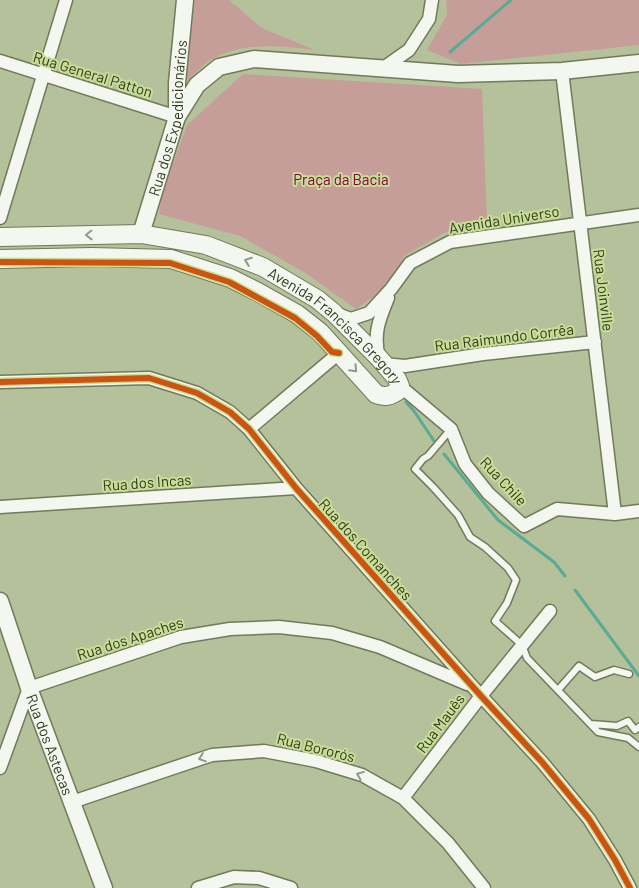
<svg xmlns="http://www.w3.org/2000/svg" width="639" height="888" font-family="Barlow,sans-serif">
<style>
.green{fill:#c69e99}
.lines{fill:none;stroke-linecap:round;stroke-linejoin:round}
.stream{stroke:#59ab95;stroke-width:3}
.service-casing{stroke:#717a5a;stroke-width:9}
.minor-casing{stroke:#717a5a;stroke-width:15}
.tertiary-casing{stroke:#717a5a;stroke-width:19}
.secondary-casing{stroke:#717a5a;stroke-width:20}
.service{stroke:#f4f6f0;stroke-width:6}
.minor{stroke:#f4f6f0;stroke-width:12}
.tertiary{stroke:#f4f6f0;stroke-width:16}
.secondary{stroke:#f4f6f0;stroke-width:18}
.cycleway-casing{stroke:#c8de97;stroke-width:9}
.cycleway{stroke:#cd540f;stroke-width:6}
.oneway{stroke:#929886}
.labels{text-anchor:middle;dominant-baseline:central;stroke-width:4;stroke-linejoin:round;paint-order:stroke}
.street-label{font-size:15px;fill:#313a1d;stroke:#c8de97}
.park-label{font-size:15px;fill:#82013e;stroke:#c8de97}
</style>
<rect width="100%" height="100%" fill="#b5c19a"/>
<path class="green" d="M191,0h38l33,28 53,22c-34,-4 -75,-9 -106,11 -8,5 -15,14 -23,21z
M446,0h193v45l-178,19 -34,-14 20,-35z
M243,74l239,15 5,135 -43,9 -40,23 -11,27 -37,26 -52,-37 -64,-36 -81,-22 3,-20 25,-69z"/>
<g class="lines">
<path class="stream" d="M450,52l61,-52
M406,402l8,9 20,30
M444,454l54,66 56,42 11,14
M575,590l64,86"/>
<defs>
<path id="service" d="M451,429l-23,27 -5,3 -8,10 18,18 25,28 12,22 15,10 23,21 8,12 -9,23 -12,18 27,24 5,13 71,74 30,6 11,9
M558,690l21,-24 16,11 19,-7 15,4
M591,724l26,2 11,-5 7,9 4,-3"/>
<path id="minor" d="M0,61l177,56
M382,69l27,-19 20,-31 3,-19
M562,71l53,443
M0,218l66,-218
M337,314l14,5 18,-6 22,-24 19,-26 40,-21 189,-27
M379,358c-6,-24 0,-38 9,-60
M383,364l22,2 78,-12 112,-12
M0,382l149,-4 48,15 33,19 19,17 47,59 185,208 61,66 47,57 26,41 15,28
M400,386l51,43 14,35 23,29 36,33 33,-17 58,5 24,-3
M249,429l90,-76
M0,507l296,-19
M0,768l29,-80 152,-51 49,-8 49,-2 53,6 48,14 87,37
M403,798l78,-102 69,-85
M72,802l140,-47 52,-4 52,10 46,14 41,23 45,45 36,45
M198,888l36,-11 25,1 32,10"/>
<g id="tertiary">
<path d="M177,117l20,-32 22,-18 35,-8 204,15 104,-3 77,-8"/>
<path id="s1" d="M141,234l36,-117v-34l8,-83"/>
<path id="s2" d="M0,601l29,87 75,200"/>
</g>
<g id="secondary">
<path id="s3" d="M0,237l141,-3 65,11 57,22 54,32 17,14 45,45 18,21 3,7 -1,4c-8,6 -14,8 -23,4l-56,-62 -23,-18 -39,-22 -28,-14 -59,-19 -79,-2 -92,2"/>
</g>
</defs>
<use href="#service" class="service-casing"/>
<use href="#minor" class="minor-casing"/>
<use href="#tertiary" class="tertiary-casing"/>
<use href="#secondary" class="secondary-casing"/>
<use href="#service" class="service"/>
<use href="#minor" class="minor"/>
<use href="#tertiary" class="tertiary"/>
<use href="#secondary" class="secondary"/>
<defs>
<path id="cycleway" d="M0,262l170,1 59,19 66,36 22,18 15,16 7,1
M0,382l149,-4 48,15 33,19 19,17 47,59 185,208 61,66 47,57 26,41 15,28"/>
</defs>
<use href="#cycleway" class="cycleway-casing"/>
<use href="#cycleway" class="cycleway"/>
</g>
<defs><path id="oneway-chevron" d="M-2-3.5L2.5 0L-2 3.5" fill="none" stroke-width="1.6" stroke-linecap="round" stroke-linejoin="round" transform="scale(1.25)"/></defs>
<g class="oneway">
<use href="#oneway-chevron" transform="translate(89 235) rotate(179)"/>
<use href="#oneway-chevron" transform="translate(248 261) rotate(-159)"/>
<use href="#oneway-chevron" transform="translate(354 369) rotate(47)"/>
<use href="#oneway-chevron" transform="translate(202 758) rotate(161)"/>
<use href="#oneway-chevron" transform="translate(360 775) rotate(-158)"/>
</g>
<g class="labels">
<g class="street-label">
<text transform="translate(93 74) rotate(17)">Rua General Patton</text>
<text stroke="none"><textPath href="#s1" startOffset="120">Rua dos Expedicionários</textPath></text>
<text transform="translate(504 219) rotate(-9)">Avenida Universo</text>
<text transform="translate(604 290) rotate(83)">Rua Joinville</text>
<text stroke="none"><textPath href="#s3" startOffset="362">Avenida Francisca Gregory</textPath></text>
<text transform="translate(504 337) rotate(-7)">Rua Raimundo Corrêa</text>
<text transform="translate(504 481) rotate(47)">Rua Chile</text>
<text transform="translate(147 482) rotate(-4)">Rua dos Incas</text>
<text transform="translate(366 549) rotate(48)">Rua dos Comanches</text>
<text transform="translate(130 638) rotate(-18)">Rua dos Apaches</text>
<text transform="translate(440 723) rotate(-53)">Rua Mauês</text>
<text stroke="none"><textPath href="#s2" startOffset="152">Rua dos Astecas</textPath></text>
<text transform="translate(316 747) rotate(14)">Rua Bororós</text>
</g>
<g class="park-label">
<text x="341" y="179">Praça da Bacia</text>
</g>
</g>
</svg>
